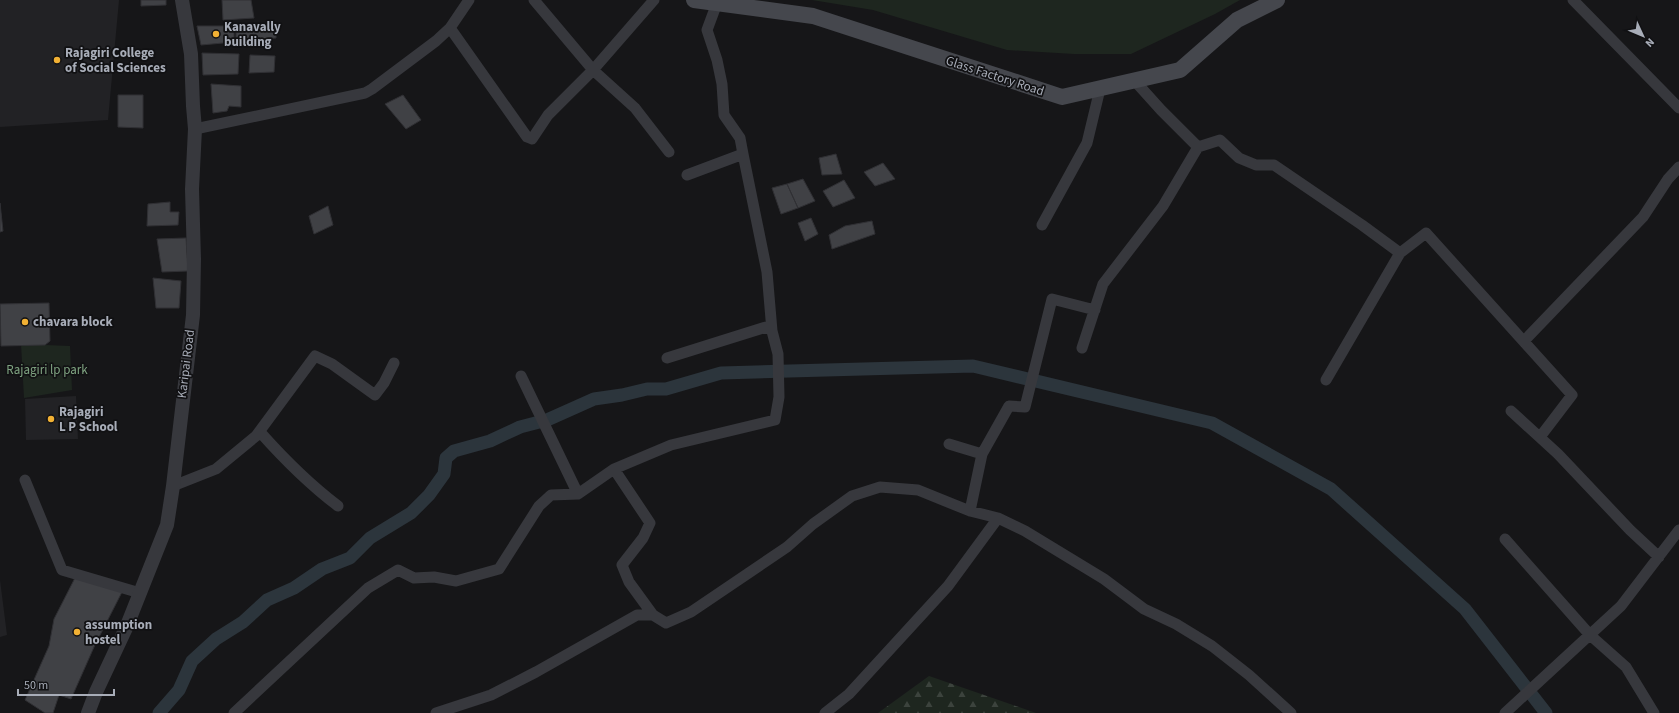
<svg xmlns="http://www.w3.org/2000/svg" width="1679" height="713" font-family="'Source Sans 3',sans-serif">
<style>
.built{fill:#222225}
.green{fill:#1e261f}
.forest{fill:url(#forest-firs)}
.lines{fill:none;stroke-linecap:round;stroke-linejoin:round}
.canal{stroke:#2c353c;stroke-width:13}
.building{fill:#404145;stroke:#303034}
.minor{stroke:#37383d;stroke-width:11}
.tertiary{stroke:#37383d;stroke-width:14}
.secondary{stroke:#45474d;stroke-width:16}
.poi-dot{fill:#f2b134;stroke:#111113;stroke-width:1.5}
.labels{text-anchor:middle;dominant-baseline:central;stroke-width:3.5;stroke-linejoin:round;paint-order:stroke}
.poi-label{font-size:13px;font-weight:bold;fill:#a8adb8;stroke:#111113;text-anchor:start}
.street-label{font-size:13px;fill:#a8adb8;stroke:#111113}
.park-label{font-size:13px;fill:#7fa381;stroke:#111113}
</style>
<defs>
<pattern id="forest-firs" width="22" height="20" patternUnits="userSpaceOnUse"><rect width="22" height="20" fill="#1e261f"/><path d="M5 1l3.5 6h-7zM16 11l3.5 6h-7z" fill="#3c433d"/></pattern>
</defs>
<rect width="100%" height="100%" fill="#161618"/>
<path class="built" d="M0,0h119l-11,120 -108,7z
M76,396l2,43 -52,1 -1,-41z
M0,580l7,55 -7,2z"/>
<path class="green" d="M812,0h428l-25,14 -84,40h-57l-67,-4 -134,-40z
M21,344l49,2 2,44 -48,8z"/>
<path class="forest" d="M929,676l107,37h-158z"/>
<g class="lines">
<path class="canal" d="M159,713l20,-23 13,-29 24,-22 27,-17 24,-22 27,-12 28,-19 28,-11 20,-20 41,-25 18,-18 15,-21 2,-16 8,-7 36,-10 30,-14 27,-7 47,-21 28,-4 25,-6h19l55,-16 252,-7 239,57 119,66 134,120 81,104"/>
</g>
<path class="building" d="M141,0h25v5l-25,1z
M222,0h29l3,18 -31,2z
M276,24v14l-40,2v-10h10l3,-5z
M197,26h37v16l-33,3z
M202,53l37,1 -1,20 -35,1z
M250,55l25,1 -1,16 -25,1z
M211,84l30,2v21l-12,-1 -2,5 -14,2z
M118,95h25v33l-25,-1z
M403,95l18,25 -15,9 -21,-25z
M836,154l6,20 -20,1 -3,-17z
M883,163l12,16 -20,7 -11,-14z
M803,179l12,22 -17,7 -11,-24z
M844,180l11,18 -22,9 -10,-16z
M787,184l11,24 -17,6 -9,-26z
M170,202v10h9l-1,13 -31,1 1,-22z
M0,203l3,28 -3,1z
M328,206l5,19 -19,9 -5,-18z
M811,218l7,16 -13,7 -7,-18z
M872,221l3,13 -43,15 -3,-14 16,-9z
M186,238l2,33 -26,1 -5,-33z
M153,278l28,3 -2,27h-23z
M49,303l1,38 -5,4 -44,1 -1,-42z
M77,574l45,18 -28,55 -23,52 -12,-4 -6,18h-8l-20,-13 24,-54 5,-27z"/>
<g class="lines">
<path class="minor" d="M534,0l59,70 42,38 34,44
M1573,0l106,108
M717,3l-10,27 10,30 5,24 2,31 16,23 3,16 24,118 5,59
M450,28l77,109 5,2 16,-24 45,-45 61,-70
M1134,80l27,30 37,37 22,-7 19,18 17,7h18l88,60 38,28 26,-20 146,162 -32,42
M195,129l170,-36 7,-4 64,-48 14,-13 19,-28
M687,175l56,-21
M1042,225l45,-82 13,-54
M1524,341l119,-124 25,-38 11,-12
M1082,348l21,-64 60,-78 35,-59
M521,376l57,118
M1326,380l74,-127
M1511,411l47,43 72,76 29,27
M260,432c24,27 49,52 78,74
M949,444l33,10
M614,469l36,54 -7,15 -21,27 7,17 24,33
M25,480l37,90 78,23
M173,486l43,-17 40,-33 59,-80 17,8 43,31 9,-12 10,-20
M970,511l12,-57 27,-48 16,1 27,-108 43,11
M1505,539l85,96 36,32 28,46
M234,713l134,-125 30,-18 16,8 20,-1 22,4 43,-12 40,-63 12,-11 27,-1 36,-25 57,-24 104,-25 4,-23 -1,-43 -6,-23 -6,-4 -99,31
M436,713l55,-18 45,-23 101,-57h16l13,8 25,-11 96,-65 26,-23 39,-28 28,-9 38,3 52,21 28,7 27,13 79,48 40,30 32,15 36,22 37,29 42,38
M825,713l24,-19 99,-108 50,-68
M1505,713l116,-107 58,-76"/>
<path class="tertiary" d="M88,713l8,-21 30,-64 41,-103 6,-39 20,-171 1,-56 -2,-70 3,-60 -2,-23 -2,-52 -9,-54"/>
<path class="secondary" d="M694,0l119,16 249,81 118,-27 57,-50 40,-20"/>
</g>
<g class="poi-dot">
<circle cx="216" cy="34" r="4"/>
<circle cx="57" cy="60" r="4"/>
<circle cx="25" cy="322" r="4"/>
<circle cx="51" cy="419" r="4"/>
<circle cx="77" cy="632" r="4"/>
</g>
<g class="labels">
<g class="poi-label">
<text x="224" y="27">Kanavally<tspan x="224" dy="15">building</tspan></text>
<text x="65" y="53">Rajagiri College<tspan x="65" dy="15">of Social Sciences</tspan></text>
<text x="33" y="322">chavara block</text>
<text x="59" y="412">Rajagiri<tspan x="59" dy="15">L P School</tspan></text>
<text x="85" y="625">assumption<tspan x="85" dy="15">hostel</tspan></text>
</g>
<g class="street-label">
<text transform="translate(995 76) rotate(18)">Glass Factory Road</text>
<text transform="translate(186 364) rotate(-83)">Karipai Road</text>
</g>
<g class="park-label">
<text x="47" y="370">Rajagiri lp park</text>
</g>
</g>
<g transform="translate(1643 36) rotate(134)" stroke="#111113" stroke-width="3" paint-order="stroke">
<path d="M0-3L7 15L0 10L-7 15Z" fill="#a8adb8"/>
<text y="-6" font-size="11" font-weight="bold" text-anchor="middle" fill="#a8adb8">N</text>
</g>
<path d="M18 689v6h96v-6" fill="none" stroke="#a8adb8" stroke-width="2"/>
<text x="24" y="689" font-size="12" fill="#a8adb8" stroke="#111113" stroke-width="3" paint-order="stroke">50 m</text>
</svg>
